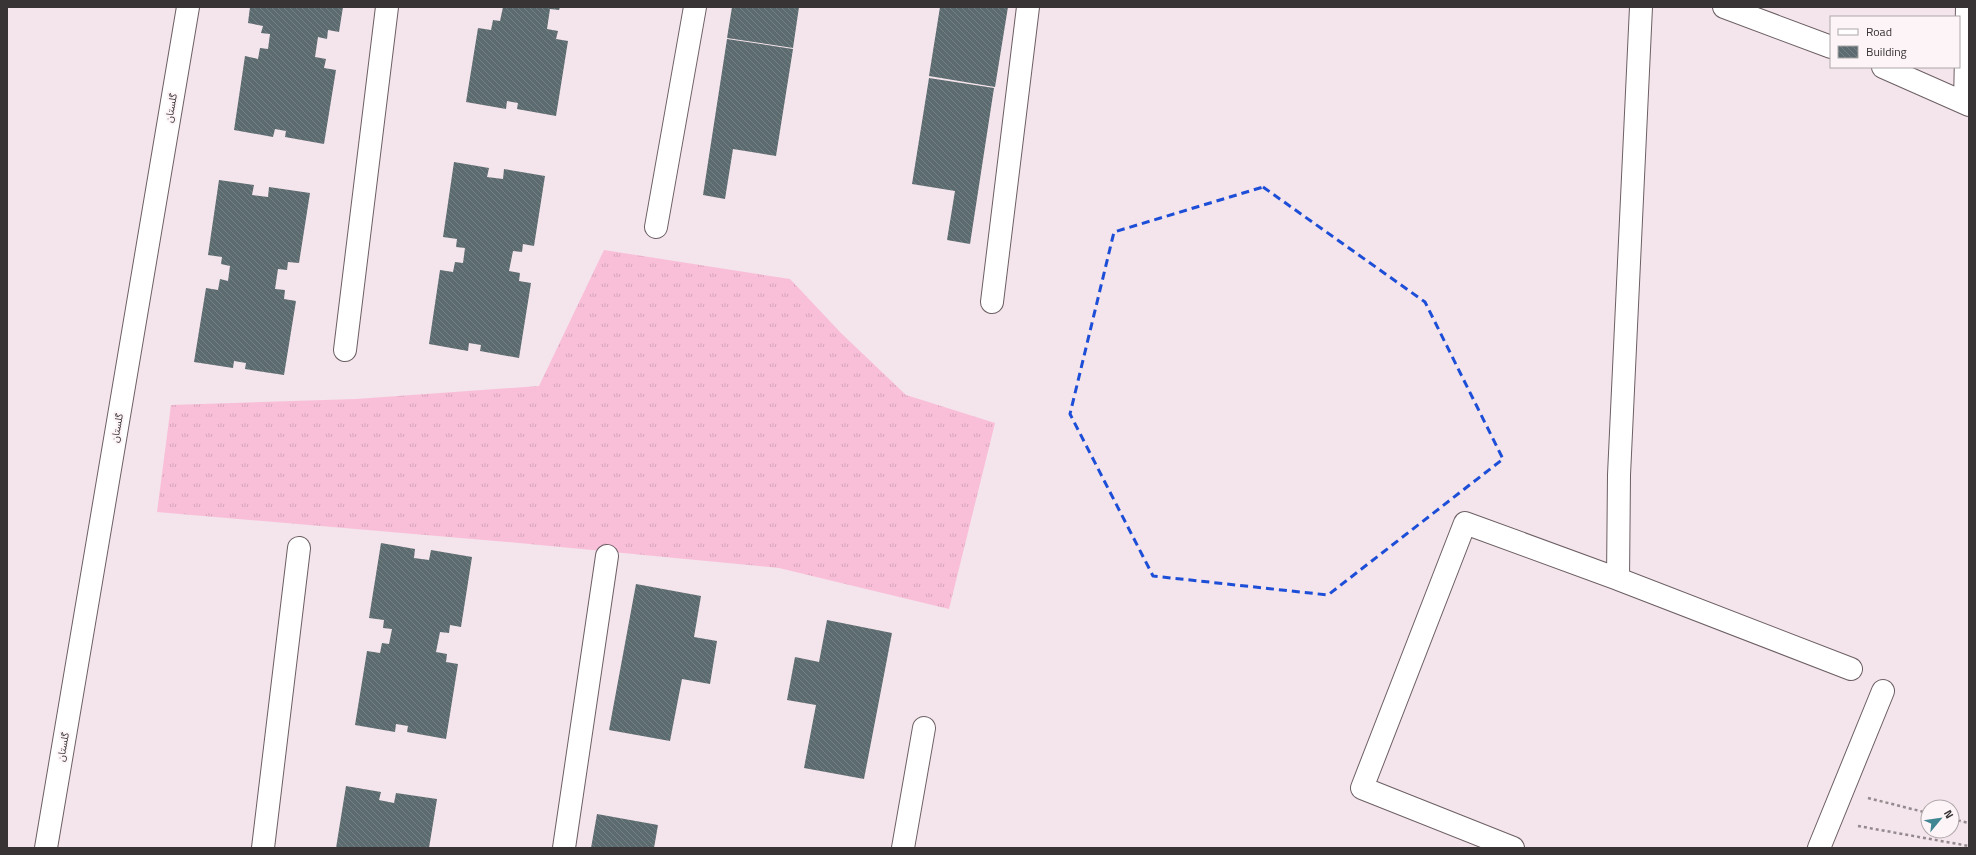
<svg xmlns="http://www.w3.org/2000/svg" width="1976" height="855" font-family="'Titillium Web','Noto Sans Arabic',sans-serif">
<style>
.grass{fill:url(#grass-tufts)}
.building{fill:url(#building-back-hatch)}
.lines{fill:none;stroke-linecap:round;stroke-linejoin:round}
.minor-casing{stroke:#6c5f64;stroke-width:24}
.path{stroke:#948a8e;stroke-width:2.5;stroke-dasharray:3 3;stroke-linecap:butt}
.minor{stroke:#fff;stroke-width:22}
.marked{fill:none;stroke:#1d4ed8;stroke-width:3;stroke-dasharray:8 5;stroke-linejoin:round}
.labels{text-anchor:middle;dominant-baseline:central;stroke-width:4;stroke-linejoin:round;paint-order:stroke}
.street-label{font-size:10px;fill:#383335;stroke:#fdf4f7}
</style>
<defs>
<pattern id="grass-tufts" width="24" height="20" patternUnits="userSpaceOnUse"><rect width="24" height="20" fill="#f9bfd9"/><path d="M3 7l-1-3M5 7V3M7 7l1-3M15 17l-1-3M17 17v-4M19 17l1-3" fill="none" stroke="#d6a5bb"/></pattern>
<pattern id="building-back-hatch" width="6" height="6" patternUnits="userSpaceOnUse"><rect width="6" height="6" fill="#5c6b6f"/><path d="M-1 5l2 2M0 0l6 6M5-1l2 2" fill="none" stroke="#768184"/></pattern>
</defs>
<rect width="100%" height="100%" fill="#f4e4eb"/>
<path class="grass" d="M604,250l186,29 51,54 65,62 89,28 -46,186 -170,-41 -260,-25 -362,-31 14,-107 185,-6 183,-13z"/>
<path class="building" d="M250,7h93l-4,25 -11,-2 -1,9 -9,-2 -3,20 11,2 -2,9 12,2 -12,74 -39,-7 1,-6 -11,-2 -2,8 -39,-7 11,-74 13,3 2,-11 8,1 2,-15 -9,-1 2,-7 -15,-3z
M503,7h57l-1,3 -9,-1 -3,20 11,2 -2,8 12,2 -12,75 -39,-7 1,-6 -11,-2 -1,8 -40,-7 12,-74 13,2 2,-10 7,1z
M732,7h67l-6,41 -66,-10z
M940,7h68l-13,80 -66,-11z
M727,39l66,10 -17,107 -43,-7 -8,50 -22,-4z
M929,78l65,10 -24,156 -23,-4 8,-49 -43,-7z
M454,162l35,6 -2,9 16,2 1,-10 41,7 -11,70 -11,-2 -1,8 -9,-1 -4,20 11,2 -1,8 12,2 -12,75 -39,-7 1,-6 -12,-2 -1,8 -39,-7 11,-74 13,2 2,-10 8,1 2,-15 -9,-1 1,-8 -14,-2z
M219,180l35,5 -2,10 16,2 1,-10 41,6 -11,70 -11,-1 -1,8 -9,-1 -3,20 10,1 -1,9 12,2 -12,74 -39,-6 1,-6 -12,-2 -1,7 -39,-6 12,-74 12,2 2,-11 8,2 2,-15 -9,-2 1,-7 -14,-2z
M381,543l34,6 -1,9 15,2 2,-10 41,7 -11,70 -11,-2 -1,8 -9,-1 -4,20 11,2 -1,8 12,2 -12,75 -39,-7 1,-6 -12,-2 -1,8 -40,-7 12,-74 13,2 2,-10 7,1 3,-15 -9,-1 1,-8 -15,-2z
M636,584l65,12 -7,41 23,4 -7,43 -28,-5 -12,62 -61,-11z
M827,620l65,13 -28,146 -60,-11 12,-63 -29,-5 8,-43 24,5z
M346,786l35,6 -2,8 15,3 2,-10 41,6 -8,49h-93z
M597,814l61,11 -4,23h-63z"/>
<g class="lines">
<defs>
<path id="minor" d="M1724,7l107,40
M1883,67l86,38
M1965,103l2,-96
M656,227l39,-220
M992,302l36,-295
M345,350l42,-343
M1618,579l233,90
M46,848l142,-841
M263,848l36,-300
M564,848l43,-292
M903,848l21,-120
M1513,848l-151,-60 103,-265 153,56 1,-104 22,-468
M1819,848l64,-157"/>
</defs>
<use href="#minor" class="minor-casing"/>
<path class="path" d="M1868,798l60,15
M1952,819l17,4
M1858,826l111,20"/>
<use href="#minor" class="minor"/>
</g>
<path class="marked" d="M1263,187l162,115 78,157 -175,136 -175,-19 -83,-162 44,-182z"/>
<g class="labels">
<g class="street-label">
<text transform="translate(171 108) rotate(-80)">گلستان</text>
<text transform="translate(117 428) rotate(-80)">گلستان</text>
<text transform="translate(63 747) rotate(-80)">گلستان</text>
</g>
</g>
<rect width="1976" height="855" fill="none" stroke="#383335" stroke-width="16"/>
<rect x="1830" y="16" width="130" height="52" fill="#fdf4f7" stroke="#aea7a9"/>
<rect x="1838" y="29" width="20" height="6" fill="#ffffff" stroke="#aea7a9"/>
<text x="1866" y="36" font-size="12" fill="#383335">Road</text>
<rect x="1838" y="46" width="20" height="12" fill="url(#building-back-hatch)" stroke="#aea7a9"/>
<text x="1866" y="56" font-size="12" fill="#383335">Building</text>
<g transform="translate(1940 819) rotate(61)"><circle r="19" fill="#fdf4f7" stroke="#aea7a9"/>
<path d="M0-3L7 15L0 10L-7 15Z" fill="#418593"/>
<text y="-6" font-size="11" font-weight="bold" text-anchor="middle" fill="#383335">N</text>
</g>
</svg>
